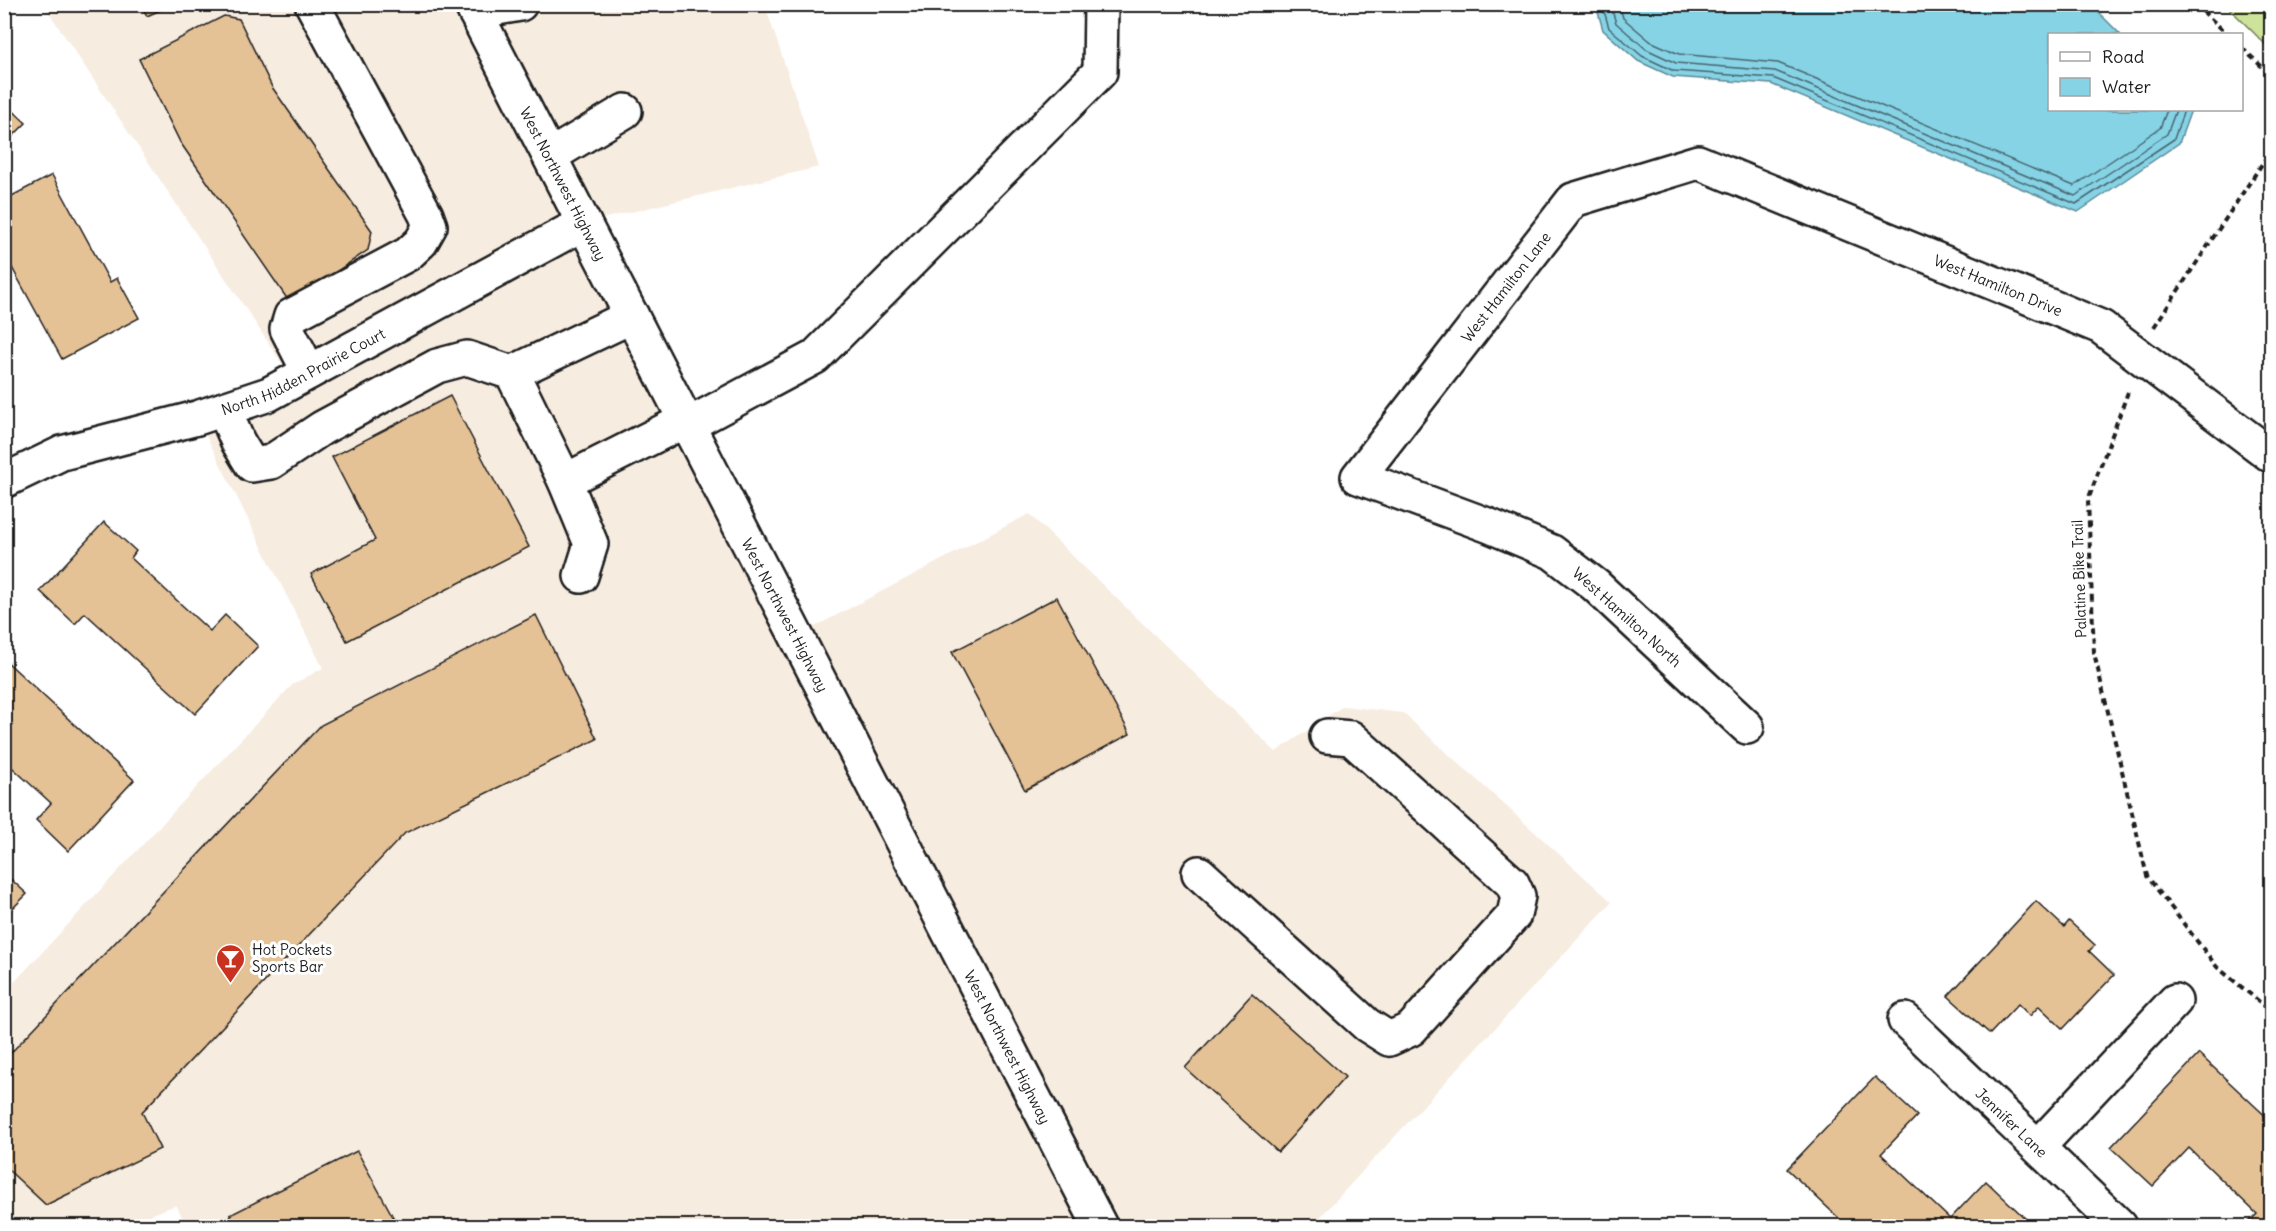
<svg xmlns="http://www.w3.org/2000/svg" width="2276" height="1231" font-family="Delius,sans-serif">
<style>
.built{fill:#f7ece0}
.green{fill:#cce399;stroke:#74805a;stroke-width:1.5}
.water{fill:#86d3e6;stroke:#5c8a95;stroke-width:1.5}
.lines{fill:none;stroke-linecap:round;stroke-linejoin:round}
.shore{stroke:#46656d;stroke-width:1.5}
.building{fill:#e5c196;stroke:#1c1c1c;stroke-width:1.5}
.minor-casing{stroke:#1c1c1c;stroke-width:38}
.major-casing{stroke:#1c1c1c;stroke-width:38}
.path{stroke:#1c1c1c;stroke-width:4;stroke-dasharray:6 4.5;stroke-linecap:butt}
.minor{stroke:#fff;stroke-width:33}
.major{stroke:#fff;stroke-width:33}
.labels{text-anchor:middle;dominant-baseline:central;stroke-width:6;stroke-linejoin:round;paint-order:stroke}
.street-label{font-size:15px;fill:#1c1c1c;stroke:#fff}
.poi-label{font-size:15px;fill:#1c1c1c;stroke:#fff;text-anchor:start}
</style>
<rect width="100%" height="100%" fill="#fff"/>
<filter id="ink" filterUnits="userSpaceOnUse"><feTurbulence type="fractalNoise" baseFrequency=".0167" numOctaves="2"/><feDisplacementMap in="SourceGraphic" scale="12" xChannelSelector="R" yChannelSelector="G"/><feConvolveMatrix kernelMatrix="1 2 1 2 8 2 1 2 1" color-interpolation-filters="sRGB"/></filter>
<g filter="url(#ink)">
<path class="built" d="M44,5h721l54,162 -234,56 212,413 232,-122 247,238 67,-46 60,7 209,189 -300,324h-1125l-11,-21 -54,21h-117l-1,-233 288,-308 31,-17 -126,-250 96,-38z"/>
<path class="green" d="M2226,5h45v45z"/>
<path class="water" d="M1596,5h495l29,29h-70v76h141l-12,33 -101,69 -307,-128 -98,-7 -35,-16 -35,-31z"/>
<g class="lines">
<path class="shore" d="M1602,4l7,24 33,28 32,15 99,7 303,126 98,-65 10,-29
M1610,4l6,19 30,26 30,14 99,8 300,125 92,-62 9,-24
M1619,4l4,14 27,23 29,13 99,9 296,123 86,-58 7,-18"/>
</g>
<path class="building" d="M141,4h33l-27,12z
M224,16l15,3 33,68 100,144 -4,19 -78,53 -110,-161 -41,-83z
M4,102l22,21 -22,22z
M52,175l58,107 7,-4 22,40 -77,41 -58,-106v-53z
M450,396l79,151 -182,94 -36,-67 64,-34 -43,-83z
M104,522l32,29 -5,7 79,73 15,-16 33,31 -63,68 -110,-101 -10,11 -35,-33z
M1057,597l73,137 -105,56 -73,-138z
M536,615l61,124 -192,94 -263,279 18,37 -114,56 -42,-39v-106l317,-335z
M4,659l130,121 -66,71 -32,-31 15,-17 -47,-43z
M4,873l23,21 -23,23z
M2036,901l28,26 5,-6 26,24 -6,6 25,24 -51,54 -24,-23 -9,10 -12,-12 -28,30 -42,-38z
M1252,994l93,83 -67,75 -93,-84z
M2199,1054l73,68v104h-27l12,-12 -68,-66 -36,38 -42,-39z
M1875,1077l42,39 -36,38 69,65 36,-38 41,39 -6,6h-174l-60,-57z
M357,1151l41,75h-163l-5,-11z"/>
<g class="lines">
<defs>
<g id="minor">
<path d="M475,12l45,-8"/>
<path d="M550,156l75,-45"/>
<path d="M309,372l-22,-43 4,-13 117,-62 13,-12 9,-16 -4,-11 -114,-211"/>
<path d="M512,373l120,-57"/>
<path d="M224,409l14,33 14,23 19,-3 51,-34 115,-62 30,-8 45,15 53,108 26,63 -10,32"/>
<path d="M688,425l127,-68 285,-285 1,-68"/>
<path id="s1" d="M4,481l58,-28 135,-35 72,-24 315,-171"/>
<path d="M565,481l121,-61"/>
<path id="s2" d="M1747,727l-152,-142 -43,-33 -62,-26 -132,-49 215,-277 125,-38 403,165 171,129"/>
<path d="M1199,873l168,152 22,14 22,-10 103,-114 4,-19 -6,-13 -161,-145 -24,-2"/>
<path id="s3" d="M1905,1020l215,206"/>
<path d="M2038,1147l137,-146"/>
</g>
<g id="major">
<path id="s4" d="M471,4l629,1222"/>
</g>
</defs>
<use href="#minor" class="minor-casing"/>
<use href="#major" class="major-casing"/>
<path class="path" d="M2195,4l32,30
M2242,48l30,28
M2154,327l114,-172 4,-19
M2128,392l-40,108 6,153 53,223 70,91 55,45"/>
<use href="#minor" class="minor"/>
<use href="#major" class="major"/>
</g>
</g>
<defs>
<symbol id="bar-pin" viewBox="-11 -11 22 30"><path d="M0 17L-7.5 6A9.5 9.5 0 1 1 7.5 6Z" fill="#c8321e" stroke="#fff"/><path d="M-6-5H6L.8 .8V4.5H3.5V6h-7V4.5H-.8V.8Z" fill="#fff"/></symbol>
</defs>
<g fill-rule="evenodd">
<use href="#bar-pin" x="214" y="942" width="33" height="45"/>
</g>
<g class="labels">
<g class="street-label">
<text stroke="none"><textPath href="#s4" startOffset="202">West Northwest Highway</textPath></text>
<text stroke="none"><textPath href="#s2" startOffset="1276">West Hamilton Drive</textPath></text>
<text stroke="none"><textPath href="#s2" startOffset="711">West Hamilton Lane</textPath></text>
<text stroke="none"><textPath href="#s1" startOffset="320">North Hidden Prairie Court</textPath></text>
<text transform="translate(2079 579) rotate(-92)">Palatine Bike Trail</text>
<text stroke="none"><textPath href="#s4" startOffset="687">West Northwest Highway</textPath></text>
<text transform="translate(1627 617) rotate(42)">West Hamilton North</text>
<text stroke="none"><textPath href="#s4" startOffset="1173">West Northwest Highway</textPath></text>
<text stroke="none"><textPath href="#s3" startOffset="148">Jennifer Lane</textPath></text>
</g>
<g class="poi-label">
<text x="252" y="949">Hot Pockets<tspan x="252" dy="17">Sports Bar</tspan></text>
</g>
</g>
<rect width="2276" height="1231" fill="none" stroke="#fff" stroke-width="24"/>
<rect x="12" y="12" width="2252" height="1207" fill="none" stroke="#1c1c1c" stroke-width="2" filter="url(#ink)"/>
<rect x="2048" y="33" width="195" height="78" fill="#ffffff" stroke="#a4a4a4" stroke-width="1.5"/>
<rect x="2060" y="52" width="30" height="9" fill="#ffffff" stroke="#a4a4a4" stroke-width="1.5"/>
<text x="2102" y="63" font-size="18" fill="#1c1c1c">Road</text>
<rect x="2060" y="78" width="30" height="18" fill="#86d3e6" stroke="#a4a4a4" stroke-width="1.5"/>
<text x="2102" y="93" font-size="18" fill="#1c1c1c">Water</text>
</svg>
